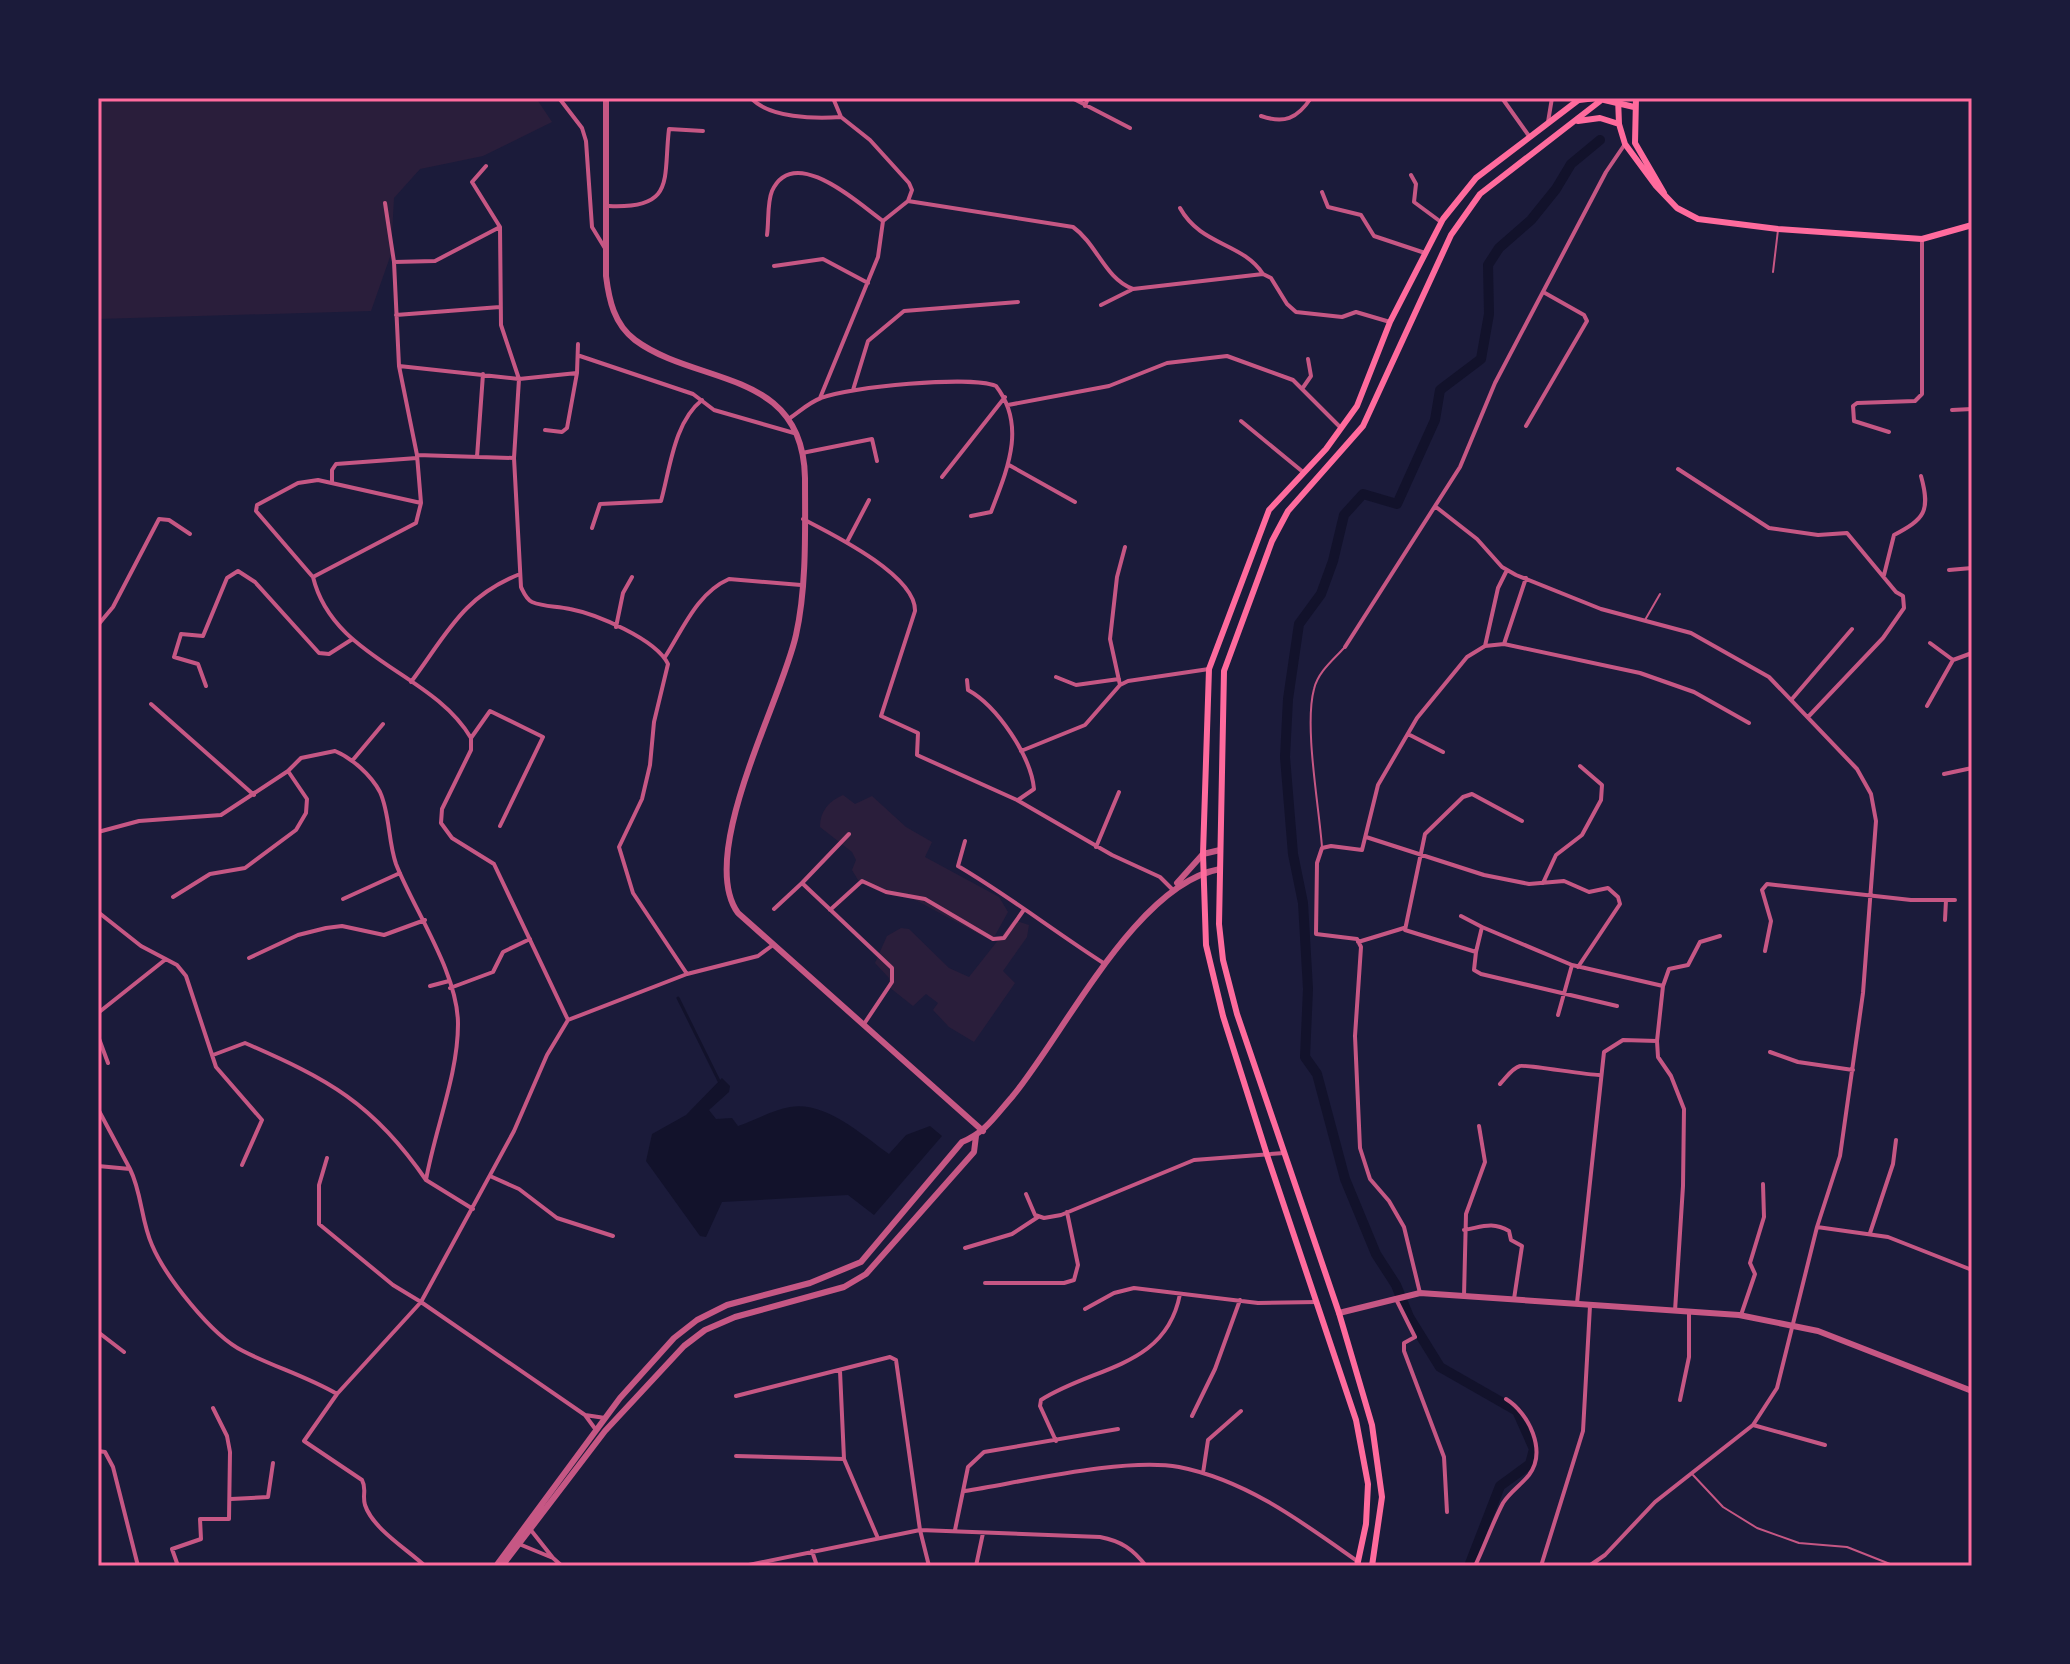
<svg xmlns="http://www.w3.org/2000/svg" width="2070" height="1664" font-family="'Work Sans',sans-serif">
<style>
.green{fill:#2a1e3b}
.water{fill:#12122b}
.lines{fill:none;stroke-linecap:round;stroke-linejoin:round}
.stream{stroke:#12122b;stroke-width:3}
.canal{stroke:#12122b;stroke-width:10}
.service{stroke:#c65784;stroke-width:2}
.minor{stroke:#c65784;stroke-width:4}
.tertiary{stroke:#c65784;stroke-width:6}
.secondary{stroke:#ff6b9d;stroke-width:6}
.neatline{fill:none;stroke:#ff6b9d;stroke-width:3}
</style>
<rect width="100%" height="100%" fill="#1b1b3a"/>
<path class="green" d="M98,98h438l16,24 -69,34 -63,13 -26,29 -3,56 -20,57 -273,8z
M843,795l12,9 17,-8 34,31 26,15 -7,15 74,40 9,15 -16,29 -84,-45 -34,-8 -16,-8 -6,-10 4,-10 -4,-8 -32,-25c0,-16 9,-26 23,-32z
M1014,920l15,5 -2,12 -24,34 12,12 -41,59 -25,-15 -16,-17 5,-7 -12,-9 -13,12 -24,-19v-9l-14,-15 12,-27 14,-8 8,1 40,39 20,9z"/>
<path class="water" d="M722,1078l8,8 -1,6 -20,18 7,9 16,-1 6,8c17,-6 35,-16 52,-19 36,-6 72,28 99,47l17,-19 24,-9 12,10 -68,79 -26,-20 -126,7 -16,35 -6,-1 -54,-75 6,-27 34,-19z"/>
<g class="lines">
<path class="stream" d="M678,998l41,83"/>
<path class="canal" d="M1469,1566l31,-80 30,-22 4,-15 -17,-38 -77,-44 -31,-50 -13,-32 -20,-31 -31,-75 -28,-105 -12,-17 3,-68 -5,-86 -10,-49 -8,-97 3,-58 11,-75 22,-30 12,-33 11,-46 19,-21 34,10 38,-84 5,-30 41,-31 8,-45 -1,-49 11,-17 32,-28 25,-31 15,-25 29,-24"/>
<path class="service" d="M1773,272l5,-42
M1645,620l15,-26
M1322,847c-3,-41 -18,-121 -8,-158 4,-17 19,-29 30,-41
M1693,1475l30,32 34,21 42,15 48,4 48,19"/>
<path class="minor" d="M559,98l23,30 4,13 6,86 14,23
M751,98c18,20 64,21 90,19l-8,-19
M1072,98l58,30
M1502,98l27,38
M1085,106l3,-8
M1261,116c23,8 36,3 50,-18
M841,117l29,23 39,43 3,7 -4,11
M1548,122l4,-24
M486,166l-14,16 28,45
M1411,175l5,9 -2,18 27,20
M1322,192l6,15 33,8 13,21 51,17
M385,203l9,59
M609,206c67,3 54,-27 60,-77l34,2
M1180,208c21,38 62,34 83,66
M767,235c2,-14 0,-32 5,-44 22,-48 87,13 111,30
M774,266l49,-7 45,24
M1101,305l30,-15
M396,315l104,-8
M580,356l113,38 21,16 80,23
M399,366l18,89
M577,373l1,-29
M1302,389l9,-13 -3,-17
M853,390l15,-49 36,-30 114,-9
M820,398l58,-141 5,-36 25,-20 165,26c24,17 32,52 60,62l130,-15 8,4 16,26 9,8 46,5 14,-5 34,10
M1008,405l101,-19 58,-23 60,-7 66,24 47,47
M1952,410l20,-1
M790,418c10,-7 20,-16 31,-20 27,-11 150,-23 175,-12 31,40 11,84 -5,126l-20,4
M1241,421l62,51
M1526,426l61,-105 -3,-6 -39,-22
M545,430l17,2 5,-4 10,-55 -58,6 -18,-54 -1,-98 -65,34 -41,1 5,104 120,13 -5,79 7,129c3,6 5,12 11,15 12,5 25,4 38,7 26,5 86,30 98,55l-14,58 -4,43 -8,34 -23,48 14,46 54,81
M1889,432l-35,-11 -1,-15 4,-3 58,-2 7,-7v-155
M802,453l70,-14 5,22
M477,457l6,-83
M514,458l-97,-3 4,48 -5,20 -103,54c20,82 119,95 158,161v12l-29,59 -1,14 11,15 42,26 74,156
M1009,465l66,37
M1678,469l91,59 49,7 29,-2 49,59 7,4 1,12 -21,30 -75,79
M942,477l63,-80
M332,482v-12l4,-6 81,-6
M1436,507l41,32 25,28 14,8 85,34 90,24 78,44 88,92 14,25 5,27 -13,172 -23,163 -23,71 -40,161 -24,37 -98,77 -50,53 -16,11
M803,519c29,15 113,56 112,92l-34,105 37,17 -1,22 100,45 95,55 48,22 12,12
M592,528l8,-24 61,-3c9,-32 13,-79 41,-101
M847,542l22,-42
M1949,570l23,-2
M1884,575l10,-40c30,-16 37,-23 27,-59
M312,576l-56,-65 1,-6 41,-22 20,-3 103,23
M98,625l15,-18 46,-88 10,1 21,14
M616,627l7,-34 9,-16
M1930,643l23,17
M1504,644l136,29 54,19 55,31
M1485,646l13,-58 9,-18
M1345,647l115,-180 35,-84 111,-211 19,-28
M665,657c18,-28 32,-64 64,-78l72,6
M1056,677l20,8 43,-6
M967,680l1,10c29,16 63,66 66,99l-16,11
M411,682c36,-48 51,-85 109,-108
M1120,685l-10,-46 7,-62 8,-30
M206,686l-8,-22 -24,-7 7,-23 22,2 24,-58 11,-7 17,11 64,71 10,1 22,-14
M1792,699l60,-70
M151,704l103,91
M1927,706l26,-46 19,-7
M1408,734l35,18
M471,738l19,-27 53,26 -43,89
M1021,751l64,-26 35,-40 8,-4 81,-12
M352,761l31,-37
M1944,774l28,-6
M1522,821l-50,-27 -9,3 -38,37 -20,96 71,22 -2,18 7,4 136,32
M98,832l41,-11 82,-6 67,-44 13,-13 34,-7c17,7 36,24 45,41 10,22 8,49 16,72 18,46 62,109 62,160 0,51 -23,105 -32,156l47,29
M849,834l-47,49 90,85v14l-28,42
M1366,837l118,38 45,9 35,-3 25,11 19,-4 10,9 2,7 -42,63
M965,841l-7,25c51,30 97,66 147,98
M1096,847l23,-55
M1543,883l13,-28 26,-20 19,-35 1,-15 -22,-19
M173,897l37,-23 35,-6 51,-38 10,-17 1,-14 -19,-28
M343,899l57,-26
M774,909l28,-26
M830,910l32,-29 24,11 39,7 68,40 11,-1 19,-27
M98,912l43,34 36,19 9,11 30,91 46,53 -20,45
M1461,916l21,11 -6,25
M1945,920l1,-20
M1482,927l90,38 91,21
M1358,942l46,-14
M1765,951l6,-30 -9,-31 5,-6 144,16h44
M249,958l49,-23 28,-7 16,-2 42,9 41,-15
M430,986l19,-5
M450,988l43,-16 10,-20 27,-13
M98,1013l68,-54
M1558,1015l14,-50
M98,1036l10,27
M1770,1052l28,10 55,8
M213,1055l32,-12c83,36 128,60 181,137
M1500,1084c6,-6 12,-16 20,-18 4,-2 66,9 79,9
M98,1109l32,60
M327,1158l-8,27v39l74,61 28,17 -84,92 -33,47 58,39c5,9 0,15 3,25 8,24 42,44 60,61
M98,1166l32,3c12,24 11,52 22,76 13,31 60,91 91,106 31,16 63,25 94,43
M490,1176l29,13 38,29 56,18
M1026,1194l9,21 9,3 17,-3 133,-55 90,-7
M1817,1227l71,10 84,33
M1464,1230c18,-3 28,-9 45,1l2,9 11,6 -8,53
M1870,1233l23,-69 3,-24
M965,1248l47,-14 26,-17
M985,1283h79l10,-3 4,-15 -11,-53
M1420,1293l-16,-66 -15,-26 -19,-22 -10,-31 -5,-112 6,-89 -4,-8 -41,-5 1,-71 5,-15 9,-2 31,4 16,-65 39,-67 50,-61 18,-11 19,-2 22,-66
M1464,1296l2,-82 19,-52 -6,-36
M1396,1299l19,38 -11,6v8l40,106 3,55
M1577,1303l27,-251 19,-12 34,1
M1085,1309l29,-16 20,-5 124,15 59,-1
M1675,1311l8,-125 1,-77 -13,-33 -13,-19 -1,-16 6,-55 6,-17 19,-4 12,-23 20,-6
M1741,1315l14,-41 -5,-11 14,-46 -1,-33
M98,1332l26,20
M840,1371l4,88 33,77
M736,1396l154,-39 6,3 24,170 9,36
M1680,1400l9,-43v-45
M585,1415l20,3
M1192,1416l23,-47 25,-69
M1753,1425l72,20
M596,1430l-11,-15 -164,-113 93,-171 33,-76 21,-35 119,-46 71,-18 15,-11
M1056,1441l-16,-35 1,-6c53,-34 125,-32 139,-106
M98,1451l7,1 8,15 25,99
M736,1456l108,3
M1203,1473l5,-33 33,-29
M965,1491c57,-9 160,-34 214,-24 67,13 123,55 178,94
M231,1499l37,-2 5,-34
M955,1530l13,-63 16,-15 134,-23
M519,1544l34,14 -23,-29
M812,1551l5,15
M553,1558l9,8
M178,1566l-6,-17 29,-10 -1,-20h29l1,-67 -3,-16 -14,-28
M744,1566l176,-36 180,7c21,4 33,12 46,29
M976,1566l7,-33
M1475,1566c10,-21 17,-42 28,-63 7,-11 18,-18 26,-28 18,-24 0,-62 -23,-76
M1541,1566l42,-135 7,-125"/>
<path class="tertiary" d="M606,98v178c3,24 8,48 29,64 62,46 168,28 170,138 0,50 2,108 -9,157 -14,65 -100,220 -58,278l245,218
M1177,883l26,-29 17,-4
M1339,1313l81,-20 319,22 79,16 154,60
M496,1566l124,-168 54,-60 23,-18 30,-15 83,-22 51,-21 101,-120c23,-9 34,-27 50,-45 53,-64 124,-213 208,-228
M502,1566l103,-135 79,-85 21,-16 30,-13 109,-30 22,-13 108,-122 2,-16"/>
<path class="secondary" d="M1618,98l1,26
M1636,98l-1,45 29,50
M1579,100l17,-2 38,9
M1578,121l22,-3 19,6 6,20 31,42 21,22 21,11 80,10 144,10 50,-14
M1357,1566l9,-42 2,-40 -12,-64 -89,-265 -44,-139 -17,-71 -3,-91 6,-185 60,-159 57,-61 31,-43 33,-84 53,-103 33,-41 105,-80
M1372,1566l10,-69 -10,-72 -33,-112 -102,-299 -14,-54 -4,-36 5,-253 48,-130 16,-30 75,-85 88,-191 29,-41 124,-96"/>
</g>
<rect width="2070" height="1664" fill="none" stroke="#1b1b3a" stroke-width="200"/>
<rect x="100" y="100" width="1870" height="1464" class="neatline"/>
</svg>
